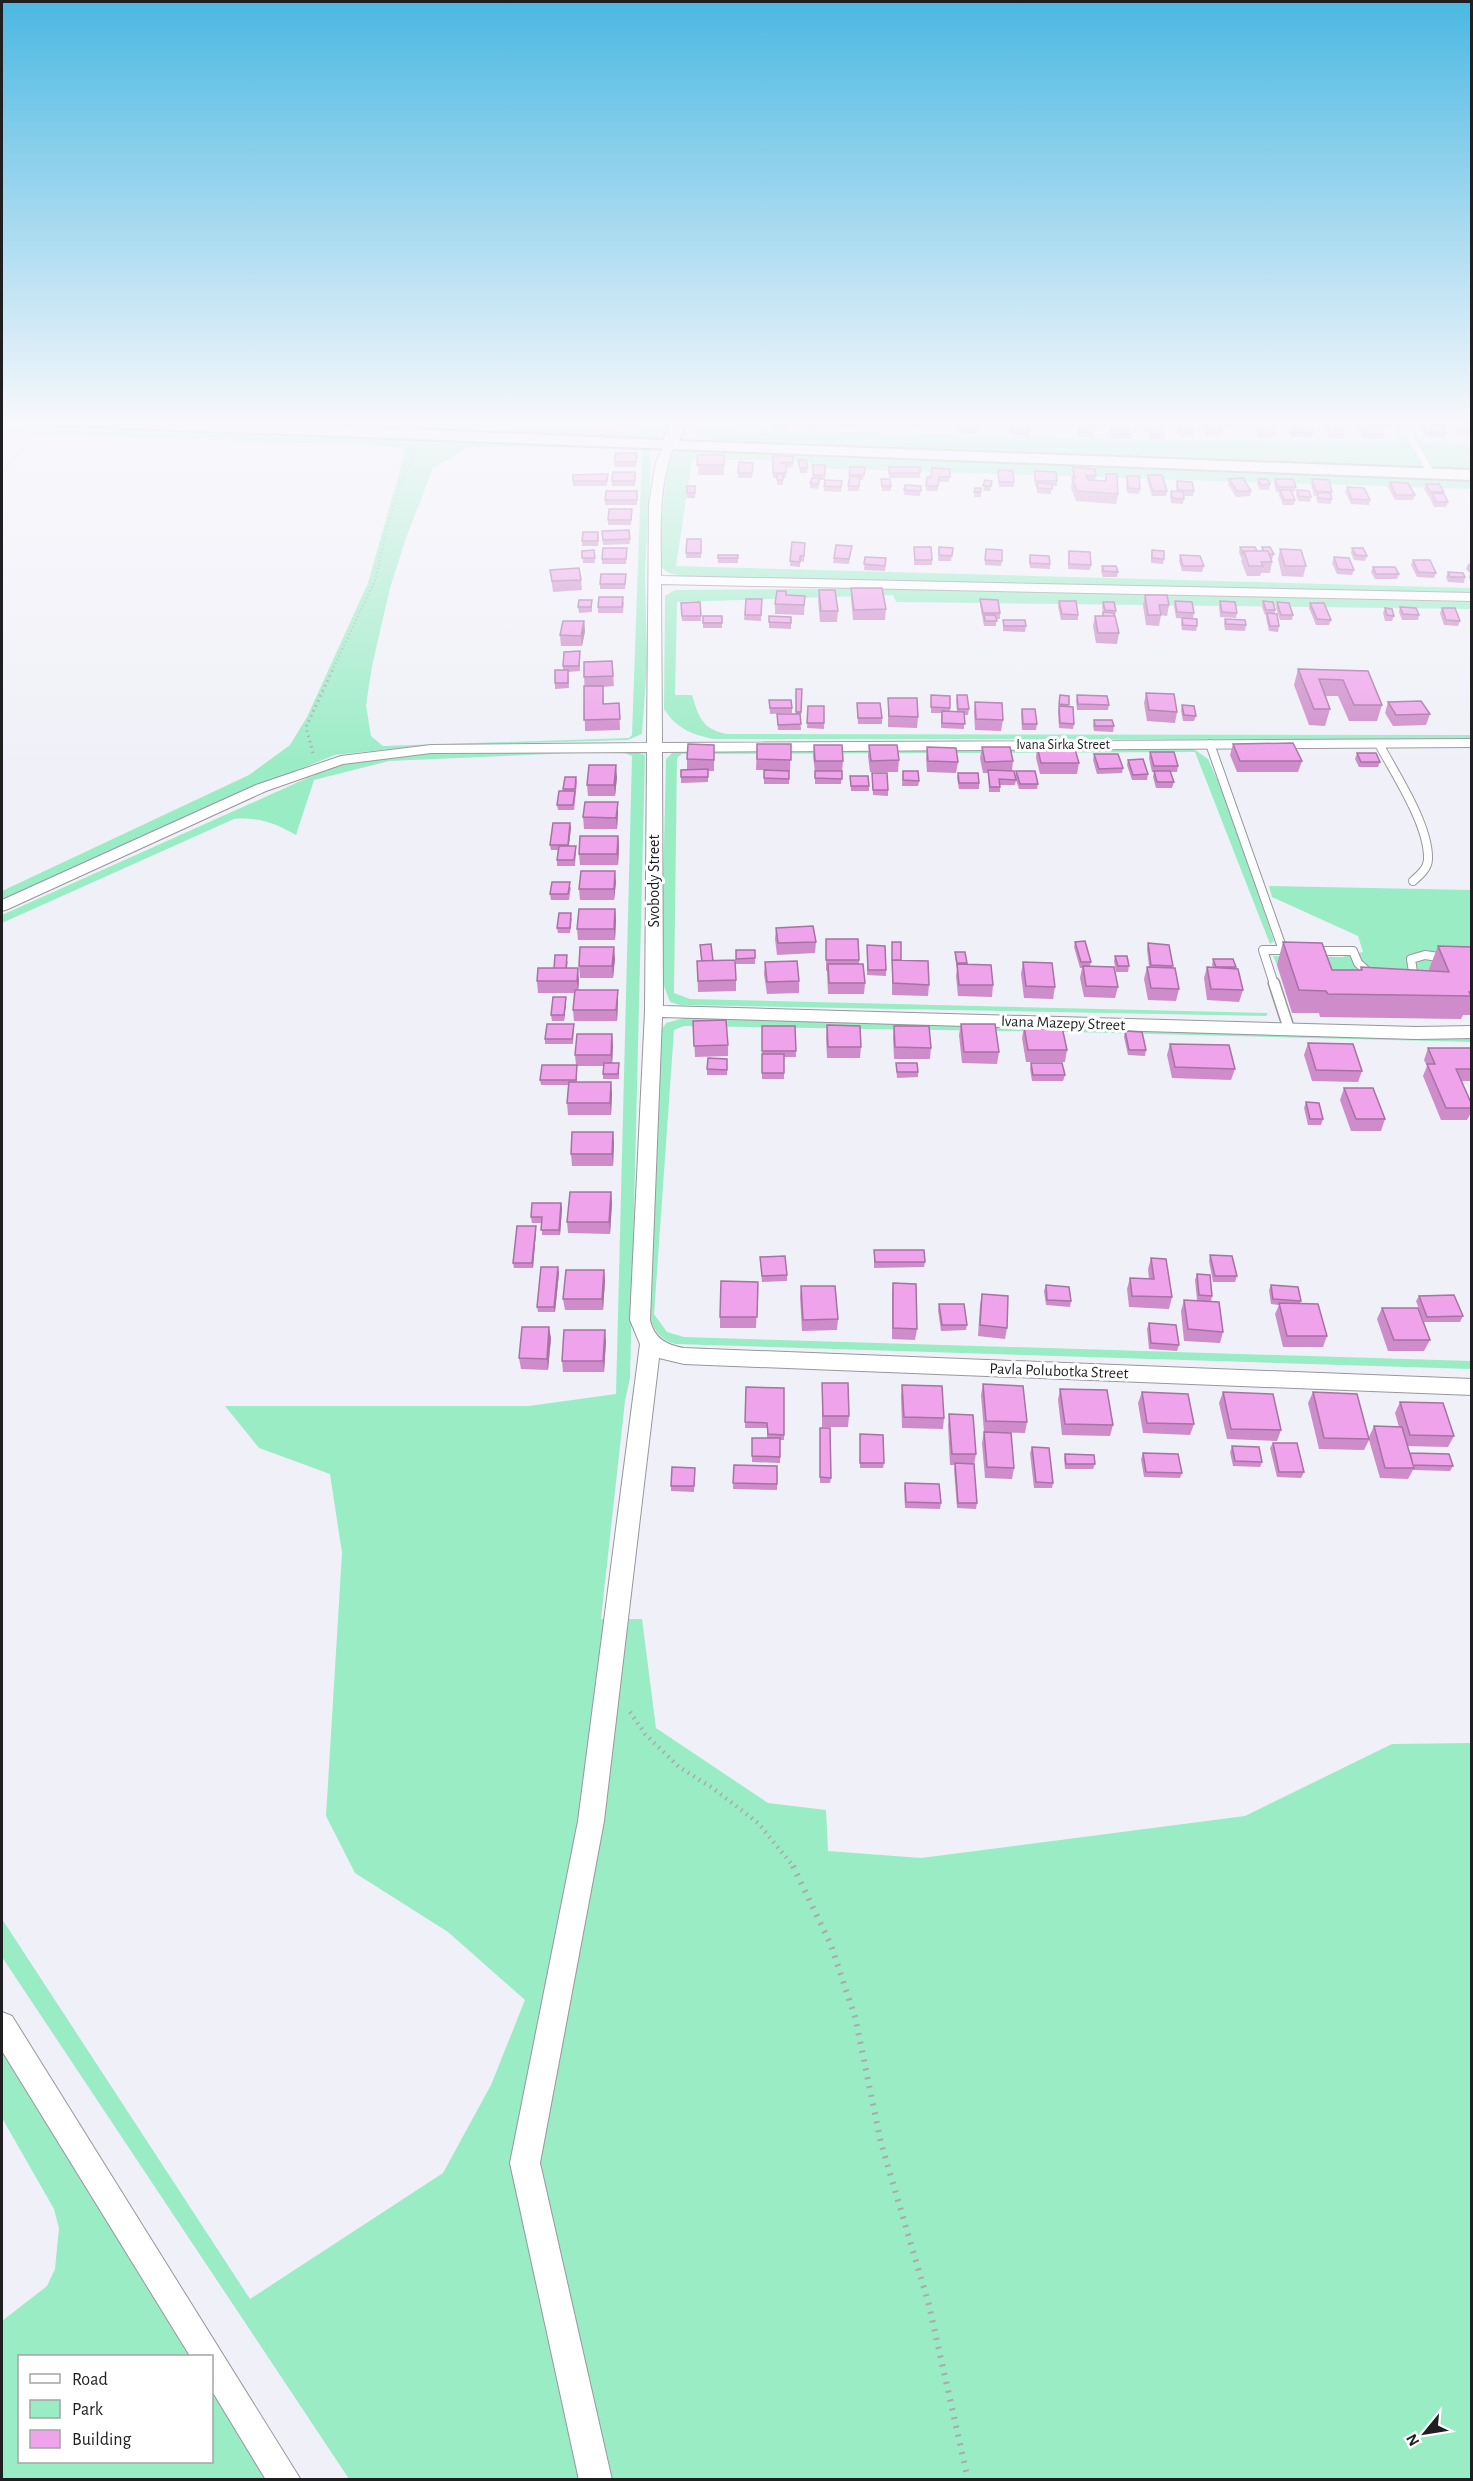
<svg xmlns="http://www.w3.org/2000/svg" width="1473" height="2481" font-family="'Alegreya Sans',sans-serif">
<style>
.green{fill:#9aecc5;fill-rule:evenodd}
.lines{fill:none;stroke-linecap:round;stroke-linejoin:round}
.lane-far2-casing{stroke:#97979e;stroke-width:8}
.lane-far1-casing{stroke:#97979e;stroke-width:10}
.lane-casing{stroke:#97979e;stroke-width:13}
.street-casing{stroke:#97979e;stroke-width:2}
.secondary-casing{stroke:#97979e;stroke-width:4}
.path-far3{stroke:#a9a9af;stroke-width:2;stroke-dasharray:1 3;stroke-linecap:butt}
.path-far2{stroke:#a9a9af;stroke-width:3;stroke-dasharray:1.5 4;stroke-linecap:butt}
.path-far1{stroke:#a9a9af;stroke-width:4.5;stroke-dasharray:1.5 5;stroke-linecap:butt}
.path{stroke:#a9a9af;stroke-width:6;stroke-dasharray:2 7;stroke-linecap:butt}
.lane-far2{stroke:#fff;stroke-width:7}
.lane-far1{stroke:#fff;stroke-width:8}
.lane{stroke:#fff;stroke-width:10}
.street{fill:#fff;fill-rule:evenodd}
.secondary{fill:#fff;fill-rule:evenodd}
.wall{fill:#ce8cca}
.shaded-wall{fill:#a772a4}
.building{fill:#efa3eb;stroke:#a772a4;stroke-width:1.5}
.labels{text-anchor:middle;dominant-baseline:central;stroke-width:6;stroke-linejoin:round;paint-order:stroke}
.far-street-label{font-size:14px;fill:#1f1f21;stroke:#fff}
.street-label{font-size:16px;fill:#1f1f21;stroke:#fff}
</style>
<rect width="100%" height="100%" fill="#f0f0f8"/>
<path class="green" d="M100,419h383l-1,4 9,4 150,5 4,-5 8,-1 3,-7h22l-12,14 -20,6z
M693,419h31l-1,10 417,11 261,1 -10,-22h17l11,22 52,4v27l-752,-29 -26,-10z
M2,422l646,26 3,13 -6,110 2,94 -5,69 -14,6 -211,6 -82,9 -78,31 -255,118v-13l247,-116 41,-30 17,-28 61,-134 37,-131 -1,-4 -34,-3 -368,-12zM468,447h121l53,4 -10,284 -3,3 -246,8 -12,-10 -5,-31 6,-39 18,-78 16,-50 27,-70z
M687,449l784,28v12l-660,-21 -1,-5 -19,-3h-99l-16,106 795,22v7l-788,-19c-6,-1 -19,-3 -21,-9 -5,-13 3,-95 9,-109 3,-6 9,-8 16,-9z
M905,588l566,14v7l-575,-7 -3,-7 -216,7 -2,93h17c7,22 10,35 36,39l743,1v4h-757c-22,-4 -38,-11 -50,-30l1,-109v-4l10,-6z
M620,748l25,7 -15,623 -5,23 -24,218h41l14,109 112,75 58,7 2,41 93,7 324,-42 147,-72 79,-1v736h-1122l-347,-522v-38l248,380 193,-126 48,-88 34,-85 -77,-68 -93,-59 -29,-57 16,-263 -12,-79 -71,-26 -34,-42h304l87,-12 16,-638 -12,-5 -231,10 -75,19 -18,55c-21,-12 -37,-18 -62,-16l-232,104v-8l332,-149 91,-13z
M1194,749l14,10 20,45 46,137 -4,3 -75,-192 -513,2 -5,4 -3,235 16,6 578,14 -2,3 -586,-11 -10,-3 -9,-24 5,-219 6,-6 9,-3z
M1269,886l202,4v100l-41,-21 10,25 -163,-29 -4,-9 69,1 21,-5 -5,-16 -86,-39z
M688,1017l783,20v5l-398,-10 -389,-6 -10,4 -20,284 13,18 17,5 787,24v8l-796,-25c-17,-5 -23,-16 -26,-33l13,-282 4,-6z
M2,2039l198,317h-180v106h192v-87l65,104h-275v-158l45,-35 8,-17 4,-41 -5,-19 -52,-91z"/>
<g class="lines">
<defs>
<path id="lane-far2" d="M1400,419l31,54"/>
<path id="lane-far1" d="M1210,744l73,206h-20l11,34
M1379,744c16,30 50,81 49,115 0,9 -8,16 -15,22
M1310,951h43l5,12 14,13
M1403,977l10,-5 -2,-13 14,-4 47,7"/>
<path id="lane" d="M1274,983l15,46"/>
<path id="street" d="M670,441l5,3c-18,42 -14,88 -14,132l811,17v8l-811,-17 1,159 810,-4v8l-810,5 1,254 753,21 56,-1v12l-56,1 -754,-22 -12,303c4,18 16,25 34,28l788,31v16l-788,-31 -25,-6 -55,463 -64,342 72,317h-33l-69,-317 68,-342 62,-477 -10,-24 15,-309 2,-259 -216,1 -88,11 -77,27 -258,118 -6,2v-11l254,-115 85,-29 90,-11 216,-2 2,-239 7,-42 9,-18z
M2,2012l10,4 289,464h-35l-54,-89v-35h-22l-188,-305z"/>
<path id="secondary" d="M18,419h156l489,21 9,-21h16l-9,22 793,29v10l-1446,-56z"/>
</defs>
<use href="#lane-far2" class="lane-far2-casing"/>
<use href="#lane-far1" class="lane-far1-casing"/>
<use href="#lane" class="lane-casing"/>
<use href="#street" class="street-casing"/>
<use href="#secondary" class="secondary-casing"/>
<path class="path-far3" d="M2,474l29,-37
M332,671l44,-93 11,-51 17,-52 13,-23"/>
<path class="path-far2" d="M313,753l-7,-26 27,-58"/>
<path class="path-far1" d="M630,1712l15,22 34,33 35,22 44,34 36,44"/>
<path class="path" d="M793,1866l38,79 24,72 26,126 48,162 39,175"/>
<use href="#lane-far2" class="lane-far2"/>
<use href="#lane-far1" class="lane-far1"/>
<use href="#lane" class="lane"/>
<use href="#street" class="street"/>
<use href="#secondary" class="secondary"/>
</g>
<path class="wall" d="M702,419h17v2z
M741,419h19l-2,9 -18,-1z
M809,419h12l-1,11h-12z
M857,419l-1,8h-17v-5z
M883,419h15v2l-15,-1z
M907,419l13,3 -1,5 -12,-1z
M921,419h17l-1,12h-17z
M1008,419h23v4h-2v13l-18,-1v-13h-3z
M1093,419h20l-1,4h-18z
M1140,419h15v4l10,11 -1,5h-14l-4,-11v-4h-4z
M1214,419h20v3l-1,5 -13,-1 2,6 -1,5h-15l-2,-8 1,-5h10z
M1252,419h14v4l10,10 -1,5h-16l-3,-10 1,-3h-3z
M1322,419h14v4l8,11 -1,5 -14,-1z
M1378,419h13l1,4 -1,5h-10l3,6 -1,5h-20l-5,-11 2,-5 17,1z
M1453,419h19v17h-13l-7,-13z
M959,420l18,9 -1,5 -18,-1z
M787,423l-1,7 -15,-1v-5z
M1078,423l15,10v5l-15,-1 -1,-10z
M1423,425l23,8 -1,5 -20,-1 -3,-8z
M1177,426l17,6 -1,5h-13l-4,-6z
M1110,427l21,7 -1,5h-18l-3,-7z
M1290,428l23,5 -1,5 -22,-1 -1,-4z
M637,453l-1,14h-21l-1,-5z
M698,455h26v20h-26z
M773,456h20v11l-7,1v10h-3v7h-6v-7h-4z
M798,460l10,8 -1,5h-7z
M739,462l14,1 -1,15h-14z
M813,465h12v15h-5l-2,9 -8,-1v-5l3,-5z
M865,467l-2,13h-3l-1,11h-11l1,-16z
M889,467l31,6v5h-31z
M1073,467l23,9 -1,5h10l1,-7 12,20 -2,10 -40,-3 -5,-13z
M950,469l-1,13h-11v9h-12l1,-14h4z
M998,470l16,12v5h-15z
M1035,471l22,10v5h-5l-1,8 -14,-1v-7h-2z
M635,472v14h-23v-5z
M608,474l-1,12h-34v-5z
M1148,475l19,16 -1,5h-14l-5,-16z
M1127,476l13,13 -1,5 -12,-1 -1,-12z
M881,479l10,7v5h-9z
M1229,479l22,12 -1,5 -14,1 -8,-13z
M1258,479l12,5 -1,6h-9l-3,-6z
M1275,479l21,8 -1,5h-3l3,8 -1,5h-11l-4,-10v-3h-3l-2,-8z
M1312,479l20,13 -1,12 -13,-1 -2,-5 1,-2h-3l-3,-12z
M985,480l7,1 -2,10h-7z
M842,481l-1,11 -17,-1v-5z
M1177,481l17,10 -1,5h-9l-1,8 -12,-1 -1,-7 1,-5 6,1 -1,-6z
M1390,482l25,13 -2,5h-18l-7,-13z
M1426,484l18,8 -1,2 5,8 -2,5h-12l-4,-9 1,-1h-2l-5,-8z
M905,485l16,1 -1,10 -16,-1z
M695,486v12h-8v-5z
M1347,487l23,13 -1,5 -18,-1 -6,-12z
M975,488h6v9h-7z
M1297,490l14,7 -1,5 -12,-1 -2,-6z
M637,491v14h-32v-5z
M632,514l-1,11h-23v-5z
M629,530l1,14 -27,1 -1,-14z
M599,537l-1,9h-16v-5z
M687,539h14v19h-15z
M792,542l13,1 -1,19 -4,-1v6l-10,-1z
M914,547l18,13v5h-18z
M939,547l14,1 -2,13h-13z
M1240,547l17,4h4l1,-4 12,7 -2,5h-1l1,3 -2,11h-9l-1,3h-13l-6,-15 1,-3h-1l-2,-6z
M627,548l-1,16h-24v-5z
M1352,548l15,8 -2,5 -11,-1 -3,-7z
M1280,549l26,17 -3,11 -21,-1 -4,-17z
M594,550l1,13h-12l-1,-12z
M1152,550l12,9 -1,5 -12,-1v-7z
M1069,551l22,14 -1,5 -22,-1z
M851,552l-2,12 -16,-1 1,-5z
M985,554l17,7 -1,5 -16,-1z
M718,555h20v8h-20z
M1030,555l20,9v5l-20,-1 -1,-8z
M1180,555l24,11 -2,6 -20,-1 -3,-10z
M865,557l21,1 -1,13 -21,-1z
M1334,557l20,13 -2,5 -15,-1 -5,-11z
M1413,560l23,13 -2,5 -17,-1 -6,-12z
M1472,563v20l-3,-5 1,-5 -4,-4 2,-5z
M1102,566l16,6 -1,5h-14l-2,-6z
M1373,567l26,7 -2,5h-22l-4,-7z
M550,570l31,10 1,10 -29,2z
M1448,572l17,5 -1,6 -16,-1 -2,-5z
M626,579l-1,10h-25v-5z
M851,588l35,21 -1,11h-32l-2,-22z
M819,590l19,21 -1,11h-17l-2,-22z
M786,595l19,1 -1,19 -29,-1v-10z
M1145,595l24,10 -2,11 -6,-1 -2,11 -13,-1 -3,-20z
M746,599h16l-1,22 -17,-1z
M980,599l20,14v6h-4v7h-12l-4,-21z
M1059,601l19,14v5h-17l-3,-14z
M1175,601l19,12 -1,6 -17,-1 -2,-12z
M1220,601l17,12 -1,5 -16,-1 -1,-11z
M1263,601l12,9v3l4,13 -1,6 -9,-1 -3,-13v-3h-1l-3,-8z
M624,602l-1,11h-25v-6z
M700,602l1,19h-19l-1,-18z
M1103,602l13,9 -1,5 4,17 -2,11 -21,-1 -3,-17 2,-10h7l1,-4 -1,-5z
M1277,602l16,13 -1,5h-12l-4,-12z
M1310,603l21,17 -2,5h-13l-7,-17z
M592,605v7l-13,1 -1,-6z
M1400,607l19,8 -1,5h-16l-3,-8z
M1385,608l9,8 -2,5h-7l-2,-8z
M1442,608l18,13 -2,5 -14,-1 -4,-12z
M703,616h19v12h-19z
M769,616l22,1v12l-22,-1z
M1182,618l15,8 -1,5 -14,-1 -1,-6z
M1225,619l21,6 -1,6 -20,-1 -1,-6z
M1003,620l23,6 -1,6 -22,-1z
M584,621l1,10 -3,15h-21l-1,-11z
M580,651v20l-12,1 1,16 -14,1v-6l8,-13v-4z
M612,661l2,25 -11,1 1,17 15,-1 1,27 -35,1 -1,-69z
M1298,669l70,2 14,34 -5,16h-28l-11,-25h-13l5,13 -5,17 -16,-1 -15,-40z
M796,689h6l-1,28h-1l1,13h-23l-1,-16h19z
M1146,693l31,19 -2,11 -28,-2 -3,-18z
M931,695l19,13v3h7l-1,-10 1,-6 12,14 -1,6h-4v14l-23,-1v-15h-10z
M1060,695l9,1 -1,11 6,17 -1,5 -14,-1 -1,-16z
M1077,695l32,10 -1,5h-31l-1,-9z
M888,698l30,19 -1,11 -29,-1z
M769,700l23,8v5l-22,1z
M975,702l28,18 -2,11 -26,-1 -1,-18z
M1388,702l42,12 -4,11 -33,1 -8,-13z
M857,703l25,15v6h-24z
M1182,705l14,11 -2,5h-11l-2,-10z
M808,706h16v23l-17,-1z
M1022,709l15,15 -1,6h-14l-1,-16z
M1094,720l20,6 -1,6 -19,-1 -1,-5z
M757,744h34l-1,27h-1v13h-25v-14h-8z
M1233,744l69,17 -4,11h-61l-7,-17z
M714,745v26h-6v11l-27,1v-13h6v-11z
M814,745l29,16 -2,23h-26v-12l-2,-16z
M869,745l30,15 -1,12h-28l-2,-16z
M1037,746l42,17 -2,11h-37l-4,-16z
M927,747l31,15 -2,11 -29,-1 -1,-14z
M982,747l31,14 -1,10 4,9 -1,5h-15v7h-11l-1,-19h-5l-3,-15z
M1150,752l28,14 -1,6h-7l4,10 -2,6h-16l-3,-11 1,-5h-2l-3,-14z
M1357,753l23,9 -2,5h-19l-4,-8z
M1094,754l29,14 -1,5 -25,1 -4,-14z
M1128,760l20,14 -1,6h-15l-5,-15z
M903,771l16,10 -1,5h-16z
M1016,771l22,13 -1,5h-18l-4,-12z
M872,773l16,17v6l-15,-1z
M958,773l21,10v6h-20l-2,-11z
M850,776l19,10v5h-18z
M576,777l1,6 -3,27h-16l-1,-5 6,-14v-2z
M617,777l-2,19h-27l-1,-11z
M618,813l-1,16h-33l-1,-12z
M571,828l-2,18 7,6 -1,14h-18v-6l1,-10h-7l-1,-5z
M618,836l1,11 -1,18h-38l-1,-11z
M616,882l-2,18h-34l-1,-11z
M571,887l-2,13h-18l-1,-6z
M615,909l1,11 -1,20h-37l-1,-11z
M572,918l-2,15h-12l-1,-5z
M776,928l40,14 -1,11 -38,2 -2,-16z
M826,939l33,21v4l6,19 -1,11h-36l-1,-23h-1z
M892,942l9,18 28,25 -1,11 -36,-1z
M1075,942l16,20 -1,4 28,21 -3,11 -31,-1 -4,-19 2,-10h-2l-6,-21z
M1283,942l49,28h28l1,-3 69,4 -1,-2 9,-23 34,1v68h-9l-2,4 -141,-2 -1,-4h-27l-15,-48z
M1148,943l25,23 -1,2 7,21 -3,12 -28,-1 -4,-21 3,-12h2l-2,-18z
M700,945l13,16 23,19v11l-38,1 -1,-31h4z
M867,945l19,25v6l-19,-1z
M736,950h19v14h-19z
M955,952l12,11v2l26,20 -1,12 -34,-1 -2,-20 1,-7 -2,-12z
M1115,956l14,10 -1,6h-12l-2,-11z
M615,958l-2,20h-33l-1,-12z
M1213,959l23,8 -1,2 8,21 -4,12 -32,-2 -3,-22 3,-11h6l-1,-2z
M568,961l-1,7 12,12 -1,10 40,11 -1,20h-43l-1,-11 2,-17h-37l-1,-12 17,-13z
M765,962l34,19v12l-32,1 -3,-20z
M1023,962l32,25 -2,12 -29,-1 -3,-24z
M566,997v6l-2,18h-12l-1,-6z
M693,1021l35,24v11l-33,1z
M961,1024l38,28 -2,12 -35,-1 -3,-28z
M827,1025l34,22 -1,11h-33l-1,-21z
M762,1026h33l1,31h-12v22h-22z
M894,1026l37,22 -1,11h-36l-1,-22z
M1024,1027l43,23 -2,12h-39l-4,-24z
M574,1029l-1,15h-28v-5z
M1125,1031l21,19 -1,6 -17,-1 -4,-18z
M1308,1043l54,28 -4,11 -46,-1 -8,-26z
M1170,1044l65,25 -4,11 -59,-2 -5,-23z
M613,1045l-1,18 7,6v10h-16v-13h-26v16l35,11 -1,22h-43l-1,-12 1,-18h-27l-1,-5 36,-15 -1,-10z
M1428,1048h44v33h-11l11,24v6l-5,9h-26l-18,-44 4,-10 -3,-6z
M727,1059v16h-20v-6z
M896,1063l22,9v5l-21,1z
M1031,1063l34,12 -2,6h-31l-2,-12z
M1344,1088l41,31 -4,12h-30l-11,-31z
M1306,1102l17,17 -2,6h-13l-4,-17z
M613,1132l1,11 -1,23h-41l-1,-12z
M611,1192l1,11 -2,31 -42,-1 -1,-11z
M561,1203l1,6 -2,26h-18v-12h-10l-1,-6z
M536,1226v6l-3,36h-19l-1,-5z
M874,1250l51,12 -1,5 -50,1z
M1210,1255l27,21 -2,6h-22l-4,-21z
M760,1257l27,18v6l-25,1z
M1151,1258l21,39 -3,12 -40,-2 -2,-18 3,-11 19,1 -1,-10z
M604,1270l1,11 -2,29h-38l-2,-11z
M559,1273l-4,39h-17l-1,-5z
M1197,1274l15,22 -1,5 12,31 -3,11 -36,-2 -3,-30 3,-11h13l-2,-20z
M758,1282l-2,46h-36v-11z
M893,1283l24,46 -2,11 -23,-1v-45z
M1046,1285l25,16 -1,6 -24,-2 -2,-14z
M1271,1285l30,16 -1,3 27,32 -4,11h-40l-8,-33 4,-9 -8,-1 -2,-14z
M801,1286l37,33 -1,11 -35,1 -2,-34z
M982,1294l25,34 -2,11 -27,-3 2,-31z
M1419,1296l44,20 -3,6h-36l-8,-21z
M939,1304l28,21 -1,5 -25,1 -3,-21z
M1382,1308l48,32 -6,11h-36l-11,-32z
M1149,1323l30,22 -2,6 -28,-2 -2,-20z
M551,1338l-3,32 -27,-1 -2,-11z
M606,1341l-2,31h-41l-1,-11z
M822,1383l27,33 -1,11h-26z
M983,1384l44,38 -2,11 -41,-1 -3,-37z
M902,1385l42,33 -1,11 -41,-1 -1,-32z
M746,1387l38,1v52h-4v23l-28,-1v-24h15v-10h-22z
M1060,1389l53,36 -3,11 -48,-1 -4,-35z
M1142,1392l52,32 -4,11 -47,-2 -5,-30z
M1223,1392l58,38 -4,11 -50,-2 -8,-36z
M1313,1392l56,45 5,-11 25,1 -4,-14 5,-11 54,34 -6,11 -41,-1 2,7 44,13 -3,5 -37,-1 -5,9 -28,-1 -11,-38 -5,10 -45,-1 -11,-46z
M949,1414l27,40 -2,11 3,38 -1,6 -19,-1 -3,-39 1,-4h-5l-2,-40z
M984,1432l30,36 -2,11 -27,-1 -3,-35z
M820,1433l11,45 -1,5h-10z
M860,1434l24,29 -1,5h-23z
M1273,1443l31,29 -3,6 -24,-1 -7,-29z
M1232,1446l30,16 -2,5 -27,-1 -3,-14z
M1032,1447l21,36 -1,5h-18l-4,-35z
M1143,1453l39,20 -2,5 -36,-1 -3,-18z
M1065,1454l30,10 -2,5h-28l-1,-10z
M734,1465l43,1v24l-44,-1z
M695,1473l-1,19 -23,-1v-5z
M905,1483l36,20 -1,6 -35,-1 -1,-20z"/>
<path class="shaded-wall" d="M584,621l1,10 -3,15 -1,-10z
M616,765l1,12 -2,19 -1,-11z
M618,802v11l-1,16 -1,-11z
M570,823l1,5 -3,22v-5z
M618,836l1,11 -1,18 -1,-11z
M615,871l1,11 -2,18v-11z
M615,909l1,11 -1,20 -1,-11z
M614,947l1,11 -2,20 -1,-12z
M578,968l1,12 -1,13 -1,-12z
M618,990v11l-1,20 -1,-11z
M566,997v6l-2,18v-6z
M612,1034l1,11 -1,21 -1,-11z
M611,1082l1,11 -1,22 -1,-12z
M613,1132l1,11 -1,23 -1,-12z
M611,1192l1,11 -2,31 -1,-12z
M561,1203l1,6 -2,26 -1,-5z
M536,1226v6l-3,36 -1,-5z
M558,1267l1,6 -4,39 -1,-5z
M604,1270l1,11 -2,29 -1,-11z
M549,1327l2,11 -3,32 -1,-11z
M605,1330l1,11 -2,31 -1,-11z"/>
<path class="building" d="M741,419h18l-1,4 -18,-1z
M772,419h15l-1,6 -15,-1z
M809,419h12l-1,6h-12z
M839,419h18v3h-18z
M907,419h13v3l-13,-1z
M921,419h17v3l-17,-1z
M1216,419h18v3l-17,-1z
M1255,419h11l1,2 -12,-1z
M1326,419h10v2l-10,-1z
M1378,419h13l1,4h-12z
M1458,419h14v7h-10z
M959,420h18v9l-18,-1z
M1011,420l18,1v10l-18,-1z
M1326,422l14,1 4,11 -13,-1z
M1078,423h14l1,10 -14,-1z
M1147,423h13l5,11h-14z
M1257,423h15l4,10h-16z
M1360,423l20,1 4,10h-20z
M1205,424h15l2,8h-15z
M1191,425l3,7h-13l-4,-6z
M1423,425h20l3,8 -20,-1z
M1110,427h18l3,7h-18z
M1290,428l22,1 1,4 -22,-1z
M616,453h21l-1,9h-22z
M698,455h26v10h-27z
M773,456h20v6l-13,1 6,1v9h-13z
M798,460h8l2,8h-8z
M739,462l14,1 -1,10h-14z
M813,465h12v10h-12z
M850,467h15l-1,8h-15z
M889,467h31v6h-31z
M1073,467l22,2 1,7 -10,-1 2,5 18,1v-7h11l1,20 -41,-3 -5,-13h3z
M932,468l18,1v8h-11l-1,9h-12l1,-9h4z
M998,470l15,1 1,11h-15z
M1035,471l21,1 1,9h-22z
M613,472h22v9h-23z
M608,474l-1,7h-34v-6z
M777,474h6v6h-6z
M1148,475h14l5,16h-14z
M850,476l10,1 -1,9h-11z
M1127,476h12l1,13 -12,-1z
M812,478h8l-2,6 -8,-1z
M1243,478l8,13h-14l-8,-12z
M881,479h9l1,7h-9z
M1258,479h9l3,5 -9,1z
M1275,479h18l3,8h-18z
M1312,479l17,1 3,12 -16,-1z
M825,480l17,1 -1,6 -17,-1z
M985,480l7,1 -1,5h-8z
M1177,481l15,1 2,9 -16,-1z
M1390,482l18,1 7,12h-19z
M1038,483l15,1 -1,5 -15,-1z
M1426,484h13l5,8h-14z
M905,485l16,1v5l-17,-1z
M687,486h8v7h-8z
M1347,487l17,1 6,12 -18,-1z
M975,488h6v4h-7z
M1280,490h11l4,10h-11z
M1297,490l12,1 2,6 -12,-1z
M606,491h31v9h-32z
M1171,491l12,1 1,7 -12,-1z
M1317,493h13l2,6 -13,-1z
M1432,493l12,1 4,8h-12z
M609,509h23l-1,11h-23z
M629,530l1,9 -27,1 -1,-9z
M583,532h15v9h-16z
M687,539h14v14h-15z
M792,542l13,1 -1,13h-4v6l-10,-1z
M836,545l16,1 -3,13 -15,-1z
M914,547h17l1,13h-17z
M939,547l14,1 -1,8 -13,-1z
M1240,547h15l2,4h-13l-1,2z
M1262,547h8l4,7h-5l-1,-3h-4z
M603,548h24l-1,11h-24z
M1352,548h11l4,8 -11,-1z
M986,549l16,1v11l-17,-1z
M1280,549l21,1 5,16h-21z
M594,550l1,8h-13v-7z
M1152,550l12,1v8l-12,-1z
M1069,551l21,1 1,13 -22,-1z
M1244,551h24l4,11h-11l2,4h-14z
M718,555h20v3h-20z
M1030,555l19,1 1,8 -20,-1z
M1180,555l20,1 4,10h-21z
M865,557l21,1 -1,8 -21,-2z
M1334,557l15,1 5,12 -16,-1z
M1413,560h17l6,13 -18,-1z
M1102,566h14l2,6 -14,-1z
M1373,567h22l4,7h-23z
M579,568l2,12 -29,1 -2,-11z
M1448,572l15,1 2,4h-15z
M601,574h25l-1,10h-25z
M851,588h31l4,21 -32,1z
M819,590h16l3,21h-17z
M777,591h9v4l19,1 -1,9 -29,-1z
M1145,595h22l2,10h-10l2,10h-13z
M599,597h24l-1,10h-24z
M746,599h16l-1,16h-16z
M980,599l18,1 2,13h-17z
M579,600h13l-1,7h-13z
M1059,601h17l2,14 -16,-1z
M1175,601l17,1 2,11 -17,-1z
M1220,601l15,1 2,11 -15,-1z
M1263,601l10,1 2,8h-9z
M700,602l1,14h-19l-1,-13z
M1103,602h11l2,9 -11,-1z
M1277,602l12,1 4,12h-12z
M1310,603h14l7,17 -14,-1z
M1400,607l16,1 3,7 -16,-1z
M1385,608l7,1 2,7 -7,-1z
M1442,608h13l5,13 -14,-1z
M1103,612l11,1v3h-11z
M1267,613l10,1 2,12h-9z
M984,615h11l2,6h-12z
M703,616h19v7h-19z
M769,616l22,1v6l-22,-1z
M1095,616h20l4,17h-21z
M1182,618l15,1v7l-14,-1z
M1225,619l20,1 1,5 -20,-1z
M1003,620h22l1,6h-22z
M563,621h21l-3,15 -21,-1z
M580,651l-1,15h-16l1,-14z
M612,661l1,15 -29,1v-15z
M1298,669l70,2 14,34h-28l-11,-25 -24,-1 11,30h-16z
M555,670h13v13h-13z
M584,686h19v18l16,-1 1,16 -36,1z
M796,689h6l-1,23h-5z
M1146,693l28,1 3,18 -28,-2z
M931,695l19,1v12l-19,-1z
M957,695h10l2,14h-11z
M1060,695l9,1v9l-10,-1z
M1077,695l30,1 2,9 -31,-1z
M888,698h29l1,19 -29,-1z
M769,700h22l1,8h-22z
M1421,701l9,13 -34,1 -8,-13z
M975,702l27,1 1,17 -27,-1z
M857,703h23l2,15h-24z
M1182,705l12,1 2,10 -12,-1z
M808,706h16v17h-17z
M1059,706l14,1 1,17 -14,-1z
M1022,709h13l2,15h-14z
M942,711l22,1 1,12 -23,-1z
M777,714h23l1,10 -23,1z
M1094,720h18l2,6h-19z
M1293,743l9,18h-62l-7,-17z
M688,744l26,1v15l-27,-1z
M757,744h34v16l-34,-1z
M814,745h28l1,16h-28z
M869,745h28l2,15 -28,1z
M1037,746h37l5,17h-38z
M927,747l29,1 2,14 -30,-1z
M982,747h28l3,14 -28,1z
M1150,752h24l4,14h-24z
M1357,753h19l4,9h-19z
M1094,754h24l5,14 -24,1z
M1143,759l5,15 -15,1 -5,-15z
M589,765h27l-2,20h-27z
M708,769v8h-27v-7z
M764,770l25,1v8l-25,-1z
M988,770l26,1 2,9 -17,-1 1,8h-10z
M815,771h27v8l-27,-1z
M903,771h15l1,10 -16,-1z
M1016,771h19l3,13h-18z
M1154,771h16l4,11h-17z
M872,773h15l1,17h-15z
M958,773h20l1,10h-20z
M850,776h18l1,10h-18z
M565,777h11l-1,12h-12z
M559,791h16l-2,14h-16z
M585,802h33l-2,16 -33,-1z
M553,823h17l-2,22h-18z
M580,836h38l-1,18h-38z
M559,846h17l-2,14h-17z
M581,871h34l-1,18h-35z
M552,882h18l-2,12h-18z
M579,909h36l-1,20h-37z
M559,913h12l-1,15h-13z
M813,926l3,16 -38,1 -2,-15z
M826,939h32l1,21h-33z
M1085,941l6,21h-10l-6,-20z
M892,942h9v18h-9z
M1283,942l39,1 10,27h30l-1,-3 88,5 -11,-26 34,1v45h-3l2,4 -143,-2 -2,-3 -27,-1z
M1148,943l21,2 4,21 -22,-1z
M711,944l2,17h-11l-2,-16z
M867,945l18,1 1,24h-18z
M580,947h34l-2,19h-33z
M736,950h19v8l-19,1z
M955,952h10l2,11h-10z
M555,955h12l-1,13h-12z
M1115,956h12l2,10h-11z
M1213,959h20l3,8h-20z
M735,960l1,20 -38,1 -1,-20z
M892,960l36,1 1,24 -36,-2z
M797,961l2,20 -32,1 -2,-20z
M1023,962l29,1 3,24 -29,-1z
M828,964h35l2,19h-36z
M957,964l34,1 2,20h-34z
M1083,966l31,1 4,20 -32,-1z
M1147,967l28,1 4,21 -28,-1z
M1207,967l31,2 5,21 -32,-1z
M538,968h40l-1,13h-40z
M575,990h43l-2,20h-43z
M553,997h13l-2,18h-13z
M726,1020l2,25 -34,1 -1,-25z
M547,1024h27l-2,15h-27z
M961,1024h34l4,28h-35z
M827,1025l33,1 1,21h-33z
M762,1026h33l1,25h-34z
M894,1026h35l2,22 -36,-1z
M1024,1027h38l5,23h-39z
M1125,1031l17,1 4,18h-17z
M577,1034h35l-1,21h-36z
M1308,1043l45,1 9,27 -46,-1z
M1170,1044l59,1 6,24 -60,-2z
M1428,1048h44v21h-16l16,36v3h-26l-19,-44h8z
M762,1054h22v19h-22z
M708,1058l19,1v11l-20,-1z
M604,1063h15l-1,11h-15z
M896,1063h21l1,9h-21z
M1031,1063h31l3,12h-32z
M542,1065h35l-1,15h-36z
M569,1082h42l-1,21h-43z
M1344,1088h29l12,31h-29z
M1306,1102l13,1 4,16h-13z
M572,1132h41l-1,22h-41z
M570,1192h41l-2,30h-42z
M532,1203h29l-2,27h-18l1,-13h-11z
M517,1226h19l-4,37h-19z
M874,1250h50l1,12h-50z
M1210,1255l22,1 5,20h-22z
M785,1256l2,19 -25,1 -2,-19z
M1151,1258l15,1 6,38 -40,-1 -2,-18 24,1z
M541,1267h17l-4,40h-17z
M566,1270h38l-2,29h-39z
M1197,1274l13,1 2,21 -13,-1z
M721,1281l37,1 -1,35h-37z
M893,1283l23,1 1,45 -24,-1z
M1046,1285l23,2 2,14 -24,-1z
M1271,1285l27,2 3,14 -28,-2z
M801,1286h34l3,33 -35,1z
M982,1294l26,2 -1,32 -27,-3z
M1454,1295l9,21 -36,1 -8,-21z
M1184,1300l35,2 4,30 -35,-3z
M1279,1303l39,1 9,32h-40z
M939,1304h25l3,21h-25z
M1382,1308h36l12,32h-36z
M1149,1323l27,2 3,20 -28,-2z
M522,1327h27l-2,32 -28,-1z
M564,1330h41l-2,31h-41z
M822,1383h26l1,33h-26z
M983,1384l40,2 4,36 -41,-1z
M902,1385l40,1 2,32 -40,-1z
M746,1387l38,1v47l-16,-1 -1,-11 -22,-1z
M1060,1389l47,1 6,35 -48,-1z
M1142,1392l46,2 6,30 -47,-1z
M1223,1392l50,2 8,36 -50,-1z
M1313,1392l44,2 12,45 -45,-1z
M1400,1402l43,1 11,33 -44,-1z
M949,1414l24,1 3,39h-24z
M1374,1426l28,1 12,41h-29z
M820,1428h10l1,50 -11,-1z
M984,1432l27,1 3,35 -27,-1z
M860,1434l23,1 1,28h-24z
M752,1438h28v19l-28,-1z
M1273,1443h24l7,29h-25z
M1232,1446l27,1 3,15 -27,-1z
M1032,1447l17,1 4,35 -17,-1z
M1143,1453l35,1 4,19 -36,-1z
M1410,1453l39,1 4,12 -40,-1z
M1065,1454l29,1 1,9h-29z
M955,1463l19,1 3,39h-19z
M734,1465l43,1v18l-44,-1z
M672,1467l23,1 -1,18h-23z
M905,1483l34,1 2,19 -35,-1z"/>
<linearGradient id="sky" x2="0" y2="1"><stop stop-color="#4bb8e2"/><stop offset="0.55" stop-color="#f8f8fc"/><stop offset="1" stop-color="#f8f8fc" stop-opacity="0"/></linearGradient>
<rect width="1473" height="767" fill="url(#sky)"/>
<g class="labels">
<g class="far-street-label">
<text x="1063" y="745">Ivana Sirka Street</text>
</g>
<g class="street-label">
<text transform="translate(654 881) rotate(-90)">Svobody Street</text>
<text transform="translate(1063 1023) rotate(2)">Ivana Mazepy Street</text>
<text transform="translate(1059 1371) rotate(2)">Pavla Polubotka Street</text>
</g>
</g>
<rect width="1473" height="2481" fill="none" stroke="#1f1f21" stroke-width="6"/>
<rect x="18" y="2355" width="195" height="108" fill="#ffffff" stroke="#a5a5a6" stroke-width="1.5"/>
<rect x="30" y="2374" width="30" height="9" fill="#ffffff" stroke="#a5a5a6" stroke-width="1.5"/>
<text x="72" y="2385" font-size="18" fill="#1f1f21">Road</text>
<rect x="30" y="2400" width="30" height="18" fill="#9aecc5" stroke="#a5a5a6" stroke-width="1.5"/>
<text x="72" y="2415" font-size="18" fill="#1f1f21">Park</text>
<rect x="30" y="2430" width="30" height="18" fill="#efa3eb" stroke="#a5a5a6" stroke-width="1.5"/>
<text x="72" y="2445" font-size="18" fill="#1f1f21">Building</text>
<g transform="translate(1425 2433) rotate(240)" stroke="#ffffff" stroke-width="4.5" paint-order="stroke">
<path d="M0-4.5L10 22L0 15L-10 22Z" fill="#1f1f21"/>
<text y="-9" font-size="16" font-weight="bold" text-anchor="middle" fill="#1f1f21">N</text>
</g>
</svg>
